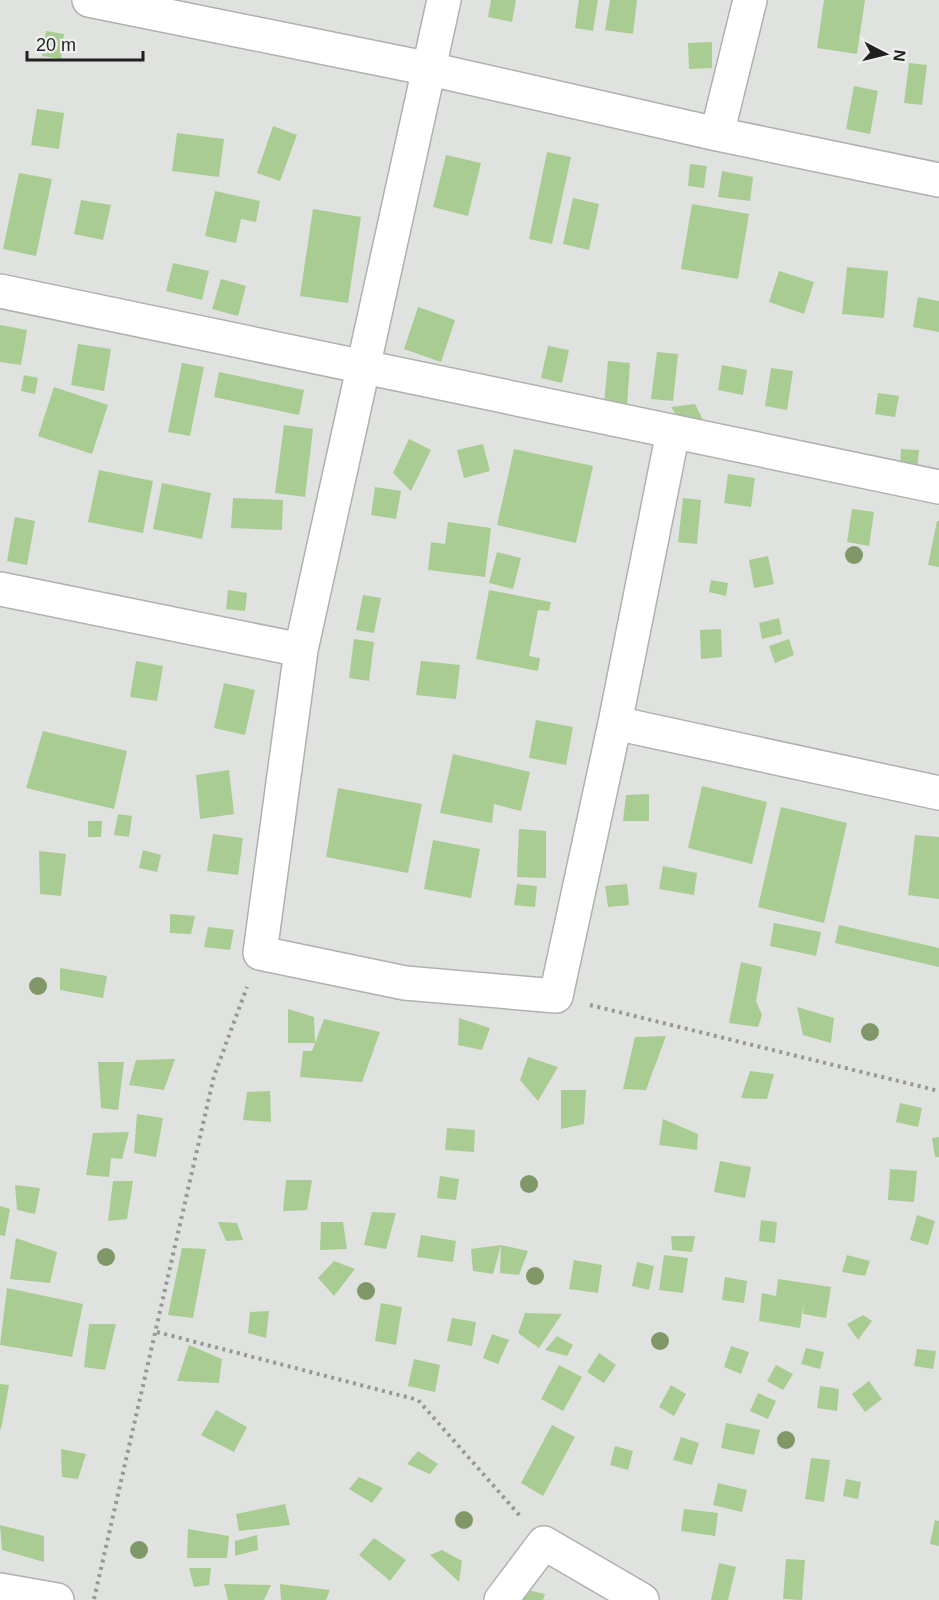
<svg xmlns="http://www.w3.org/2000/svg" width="939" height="1600" font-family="Arial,sans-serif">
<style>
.building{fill:#a8cc92}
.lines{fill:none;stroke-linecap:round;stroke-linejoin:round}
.street-casing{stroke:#afb1ae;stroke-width:36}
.path{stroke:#969896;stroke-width:4;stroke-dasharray:3 4.5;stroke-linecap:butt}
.street{stroke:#fff;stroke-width:33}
.tree{fill:#809867}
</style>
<rect width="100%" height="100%" fill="#e0e2df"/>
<path class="building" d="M491,0h25l-4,22 -24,-5z
M579,0h19l-5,31 -18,-3z
M610,0h27l-4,34 -28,-4z
M824,0h41l-8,54 -40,-6z
M46,31l18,3 -3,25 -19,-3z
M712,42v26l-23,1 -1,-26z
M909,63l18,2 -5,40 -18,-2z
M854,86l24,5 -8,43 -24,-5z
M37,109l27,4 -5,36 -28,-4z
M273,126l24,9 -17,46 -23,-8z
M177,133l47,6 -5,38 -47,-6z
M547,152l24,5 -19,87 -23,-5z
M446,155l35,8 -13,53 -35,-9z
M690,164l17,2 -3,22 -16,-2z
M722,171l31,6 -3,24 -32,-4z
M19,173l33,6 -16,77 -33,-7z
M215,191l45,10 -4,21 -15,-3 -5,24 -31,-7z
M573,198l26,6 -10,46 -26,-6z
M81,200l30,5 -8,35 -29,-6z
M692,204l57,10 -11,65 -57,-10z
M313,209l48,8 -13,86 -48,-7z
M173,263l36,8 -7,29 -36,-9z
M847,267l41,4 -4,47 -42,-4z
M779,271l35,11 -10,32 -35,-12z
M221,279l25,7 -8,30 -26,-7z
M918,297l21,4v31l-26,-5z
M418,307l37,13 -14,42 -37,-13z
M0,325l27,5 -6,35 -21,-3z
M78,344l33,5 -7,42 -33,-6z
M548,346l21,4 -7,33 -21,-5z
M657,352l21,2 -5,47 -22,-2z
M608,361l22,2 -3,43 -23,-2z
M182,363l22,4 -14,69 -22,-4z
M722,365l25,5 -4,25 -25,-5z
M771,368l22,3 -6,39 -22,-4z
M219,372l85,18 -5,25 -85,-18z
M24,375l14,3 -3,16 -14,-3z
M54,387l54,18 -16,49 -54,-18z
M878,393l21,3 -4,21 -20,-3z
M695,404l9,18 -23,1 -10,-16z
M284,425l29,4 -8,68 -30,-4z
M409,439l22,11 -20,41 -18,-18z
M483,444l7,27 -26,7 -7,-28z
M514,449l79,17 -17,77 -79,-18z
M901,449l18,1 -2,22 -17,-1z
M99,470l54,11 -10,52 -55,-11z
M728,474l27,4 -4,29 -27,-4z
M162,483l49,10 -9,46 -49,-10z
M375,487l26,4 -5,28 -25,-4z
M233,498l50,2 -1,30 -51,-2z
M683,498l18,2 -4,44 -19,-2z
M852,509l22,3 -5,34 -22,-4z
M15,517l20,4 -8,44 -20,-4z
M937,521h2v46l-11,-2z
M448,522l43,6 -6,49 -57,-7 3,-28 14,2z
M497,552l24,6 -8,31 -24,-6z
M768,556l6,28 -20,4 -5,-28z
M711,580l17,3 -2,13 -17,-4z
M228,590l19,3 -2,18 -19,-2z
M489,590l62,12 -2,9 -11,-1 -9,46 11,2 -2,13 -62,-12z
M363,595l18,3 -7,35 -18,-3z
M779,618l3,16 -20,5 -3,-16z
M721,629l1,28 -21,2 -1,-29z
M354,639l20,3 -5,39 -20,-3z
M789,639l5,16 -19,8 -6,-17z
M136,661l27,5 -6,35 -27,-4z
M421,661l39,4 -4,34 -40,-4z
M224,683l31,7 -10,45 -31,-7z
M536,720l37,7 -7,38 -37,-7z
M43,731l84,20 -13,58 -88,-21z
M453,754l77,18 -9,39 -27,-7 -2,19 -52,-10z
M229,770l5,44 -34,5 -4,-44z
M702,786l65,16 -15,62 -64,-16z
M338,788l84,16 -14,69 -82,-16z
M649,794v27h-26l3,-26z
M781,807l66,16 -23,100 -66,-16z
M118,814l14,2 -3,21 -15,-2z
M88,821h14l-1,16h-13z
M519,829l27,2v47l-29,-1z
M213,834l30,4 -5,37 -31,-4z
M915,835l24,2v62l-31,-4z
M433,840l47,9 -9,49 -47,-9z
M143,850l18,5 -4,17 -18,-4z
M39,851l27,3 -5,42 -21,-2z
M663,866l34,7 -3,22 -35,-6z
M517,884l20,2 -2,21 -21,-2z
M627,884l2,21 -21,2 -3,-21z
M170,914l25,2 -4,18 -21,-1z
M774,923l47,9 -5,24 -46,-10z
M839,925l100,23v19l-104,-24z
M208,927l26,3 -4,20 -26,-3z
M741,962l21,5 -6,34 6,14 -4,12 -29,-4z
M60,968l47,8 -4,22 -43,-8z
M797,1007l37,11 -3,25 -28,-8z
M288,1009l26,8 1,26h-27z
M459,1018l31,10 -8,22 -24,-5z
M324,1019l56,13 -18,50 -62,-5 3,-26h9z
M666,1036l-20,54 -23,-1 12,-52z
M528,1057l30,10 -20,34 -18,-21z
M175,1059l-11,31 -35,-5 7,-25z
M98,1062h26l-6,48 -17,-2z
M750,1071l24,3 -7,25 -26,-1z
M561,1090h25l-2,34 -23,5z
M270,1091l1,31 -28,-2 4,-28z
M900,1103l22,5 -4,19 -22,-5z
M137,1114l26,4 -7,39 -22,-4z
M663,1119l35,15 -1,16 -38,-5z
M447,1128l28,2 -1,22 -29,-2z
M129,1132l-7,27 -11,-1 -2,19 -23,-2 7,-42z
M939,1137v20h-4l-3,-19z
M720,1161l31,6 -6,31 -31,-6z
M890,1169l27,2 -3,31 -26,-2z
M440,1176l19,3 -3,21 -19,-2z
M286,1180h26l-5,30 -24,1z
M113,1181h20l-6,38 -19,2z
M15,1185l25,3 -5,26 -18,-4z
M0,1206l10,3 -5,27 -5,-1z
M372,1212l24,1 -10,36 -22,-4z
M917,1215l18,6 -7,24 -18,-5z
M761,1220l16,2 -2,21 -16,-2z
M218,1222l19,1 6,17 -17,1z
M321,1222h22l4,27 -27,1z
M421,1235l35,6 -3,21 -36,-5z
M671,1236h24l-3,16 -20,-2z
M16,1238l41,14 -7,31 -40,-4z
M501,1245l-8,29 -20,-3 -2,-22z
M501,1245l27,6 -9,24 -19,-2z
M182,1248l24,1 -13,69 -25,-3z
M664,1255l24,3 -5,35 -24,-3z
M847,1255l23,6 -5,15 -23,-4z
M574,1260l28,5 -4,28 -29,-4z
M334,1261l21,8 -21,27 -16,-18z
M637,1262l17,4 -5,24 -17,-4z
M725,1277l22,4 -3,22 -22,-3z
M778,1279l53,8 -5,31 -23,-4 1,-13 -4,27 -41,-7 3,-28 14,3z
M7,1288l76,16 -11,53 -72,-12z
M381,1303l21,4 -6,38 -21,-4z
M269,1311l-3,27 -18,-5 2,-21z
M525,1313l37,1 -23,34 -21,-15z
M863,1315l9,6 -14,19 -11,-16z
M452,1318l24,4 -4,24 -25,-5z
M89,1324h27l-11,46 -21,-3z
M492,1334l17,6 -11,24 -15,-6z
M557,1336l16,9 -6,11 -22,-6z
M189,1345l33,14 -3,24 -42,-2z
M731,1346l18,6 -8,22 -17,-7z
M806,1348l18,4 -4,17 -19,-5z
M917,1349l19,2 -3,18 -19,-3z
M599,1353l17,12 -12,18 -17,-11z
M414,1359l26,6 -5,27 -27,-6z
M559,1365l23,12 -19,34 -22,-12z
M776,1365l17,9 -10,16 -16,-9z
M869,1381l13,18 -17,13 -13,-18z
M0,1384l9,1 -8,44h-1z
M671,1385l15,9 -12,22 -15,-9z
M820,1386l19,3 -2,22 -20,-3z
M758,1393l18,8 -8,18 -18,-8z
M216,1410l31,17 -13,25 -33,-17z
M726,1423l34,7 -6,25 -33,-7z
M552,1425l23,12 -32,59 -22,-13z
M681,1437l18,6 -7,22 -19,-5z
M615,1446l18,5 -5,19 -18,-5z
M61,1449l25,5 -8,25 -16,-2z
M418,1451l20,13 -8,10 -23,-10z
M811,1458l19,2 -6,42 -19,-3z
M359,1477l24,11 -11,15 -23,-14z
M846,1479l15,3 -3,17 -15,-3z
M718,1483l29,7 -5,22 -29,-7z
M285,1504l5,21 -51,6 -3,-17z
M684,1509l34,4 -3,23 -34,-5z
M935,1520l4,1v25l-9,-2z
M0,1525l44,11v26l-42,-12z
M188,1529l41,7 -2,22h-40z
M257,1535l1,15 -23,6v-15z
M374,1538l32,22 -16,21 -31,-26z
M442,1550l20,11 -3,21 -29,-27z
M786,1559l19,1 -3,40 -19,-1z
M719,1563l17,4 -8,33h-17z
M189,1568h22l-2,17 -15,2z
M224,1584l47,1 -7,15h-36z
M280,1584l50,6 -4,10h-45z
M527,1590l18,4 -2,6h-22z"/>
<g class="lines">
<defs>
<path id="street" d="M89,0l341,69 287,65 222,46
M444,0l-143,650 -41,303 145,30 151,13 59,-273 58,-291
M717,134l33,-134
M0,291l939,196
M0,589l301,61
M615,723l324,70
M0,1590l57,10
M501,1600l43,-57 98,57"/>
</defs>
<use href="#street" class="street-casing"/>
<path class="path" d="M590,1005l349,86
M157,1332l261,68 103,117
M94,1599l120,-523 33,-89"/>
<use href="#street" class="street"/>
</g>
<g class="tree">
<circle cx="854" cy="555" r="9"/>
<circle cx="38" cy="986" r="9"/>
<circle cx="870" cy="1032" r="9"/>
<circle cx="529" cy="1184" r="9"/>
<circle cx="106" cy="1257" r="9"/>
<circle cx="535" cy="1276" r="9"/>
<circle cx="366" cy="1291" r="9"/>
<circle cx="660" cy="1341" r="9"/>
<circle cx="786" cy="1440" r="9"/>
<circle cx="464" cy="1520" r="9"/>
<circle cx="139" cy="1550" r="9"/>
</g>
<g transform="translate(885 54) rotate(97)" stroke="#edf0ec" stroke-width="4.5" paint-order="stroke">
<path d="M0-4.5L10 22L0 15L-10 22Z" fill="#202120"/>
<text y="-9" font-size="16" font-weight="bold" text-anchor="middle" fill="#202120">N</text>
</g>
<path d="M27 51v9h116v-9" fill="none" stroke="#202120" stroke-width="3"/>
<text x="36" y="51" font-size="18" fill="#202120" stroke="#edf0ec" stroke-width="4.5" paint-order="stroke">20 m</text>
</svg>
